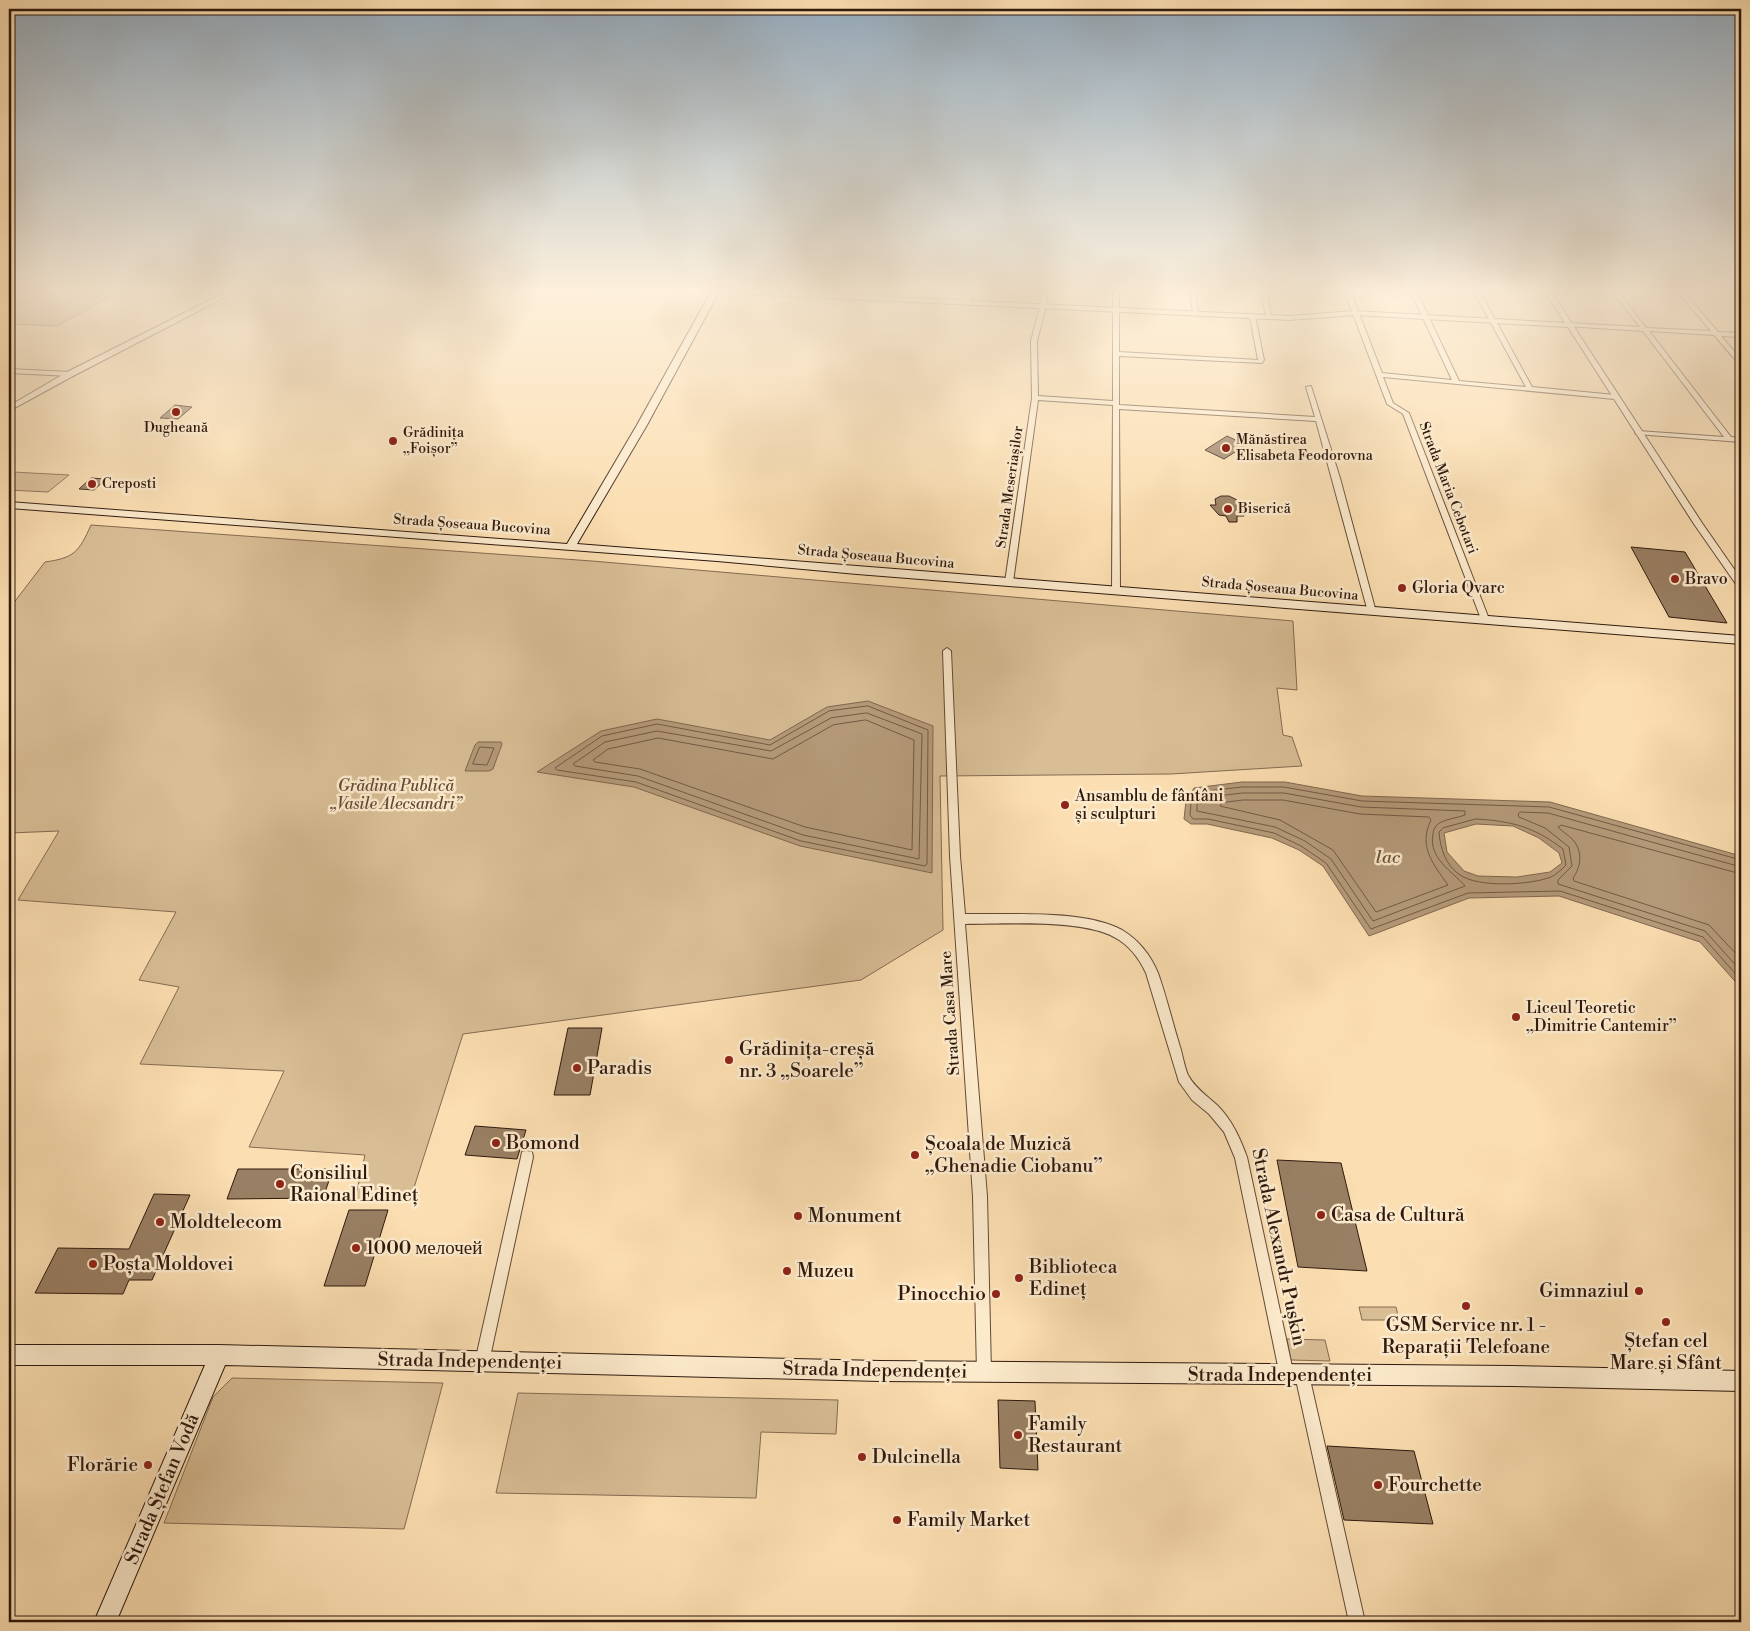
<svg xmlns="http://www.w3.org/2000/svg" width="1750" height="1631" font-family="'Libre Bodoni',serif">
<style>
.green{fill:#d8bd95;stroke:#846b52}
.water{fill:#b69b7a;stroke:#80674f;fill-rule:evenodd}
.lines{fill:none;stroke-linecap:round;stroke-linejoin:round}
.shore{stroke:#725a44;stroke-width:1}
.building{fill:#997f63;stroke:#2f190e}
.minor-casing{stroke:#624a37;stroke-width:2}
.tertiary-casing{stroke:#624a37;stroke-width:2}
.secondary-casing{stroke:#2f190e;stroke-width:2}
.minor{fill:#fceacc;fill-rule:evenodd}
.tertiary{fill:#fceacc;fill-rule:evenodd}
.secondary{fill:#fceacc;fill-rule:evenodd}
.poi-dot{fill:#8f2418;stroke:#fceacc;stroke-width:2}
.labels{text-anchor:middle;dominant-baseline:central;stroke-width:5;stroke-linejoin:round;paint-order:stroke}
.far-poi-label{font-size:14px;fill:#2f190e;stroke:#fceacc;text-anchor:start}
.far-street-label{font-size:14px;fill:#2f190e;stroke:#fceacc}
.poi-label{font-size:16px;fill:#2f190e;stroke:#fceacc;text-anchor:start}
.park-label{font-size:16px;font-style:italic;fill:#624a36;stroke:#fceacc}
.street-label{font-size:16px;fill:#2f190e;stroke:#fceacc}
.water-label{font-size:18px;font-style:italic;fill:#654d39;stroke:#fceacc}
.near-poi-label{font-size:19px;fill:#2f190e;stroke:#fceacc;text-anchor:start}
.near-street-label{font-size:19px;fill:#2f190e;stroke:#fceacc}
</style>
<rect width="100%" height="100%" fill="#fbdeb1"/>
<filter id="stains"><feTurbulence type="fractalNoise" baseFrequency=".004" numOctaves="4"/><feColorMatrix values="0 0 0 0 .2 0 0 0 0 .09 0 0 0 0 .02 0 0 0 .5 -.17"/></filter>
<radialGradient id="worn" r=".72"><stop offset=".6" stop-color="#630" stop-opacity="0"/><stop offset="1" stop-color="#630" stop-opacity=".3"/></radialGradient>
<path class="green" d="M9,290h113l-65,36 -48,-2z
M13,472l56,3 -21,17 -39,-2v-15z
M91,525l501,36 701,60 4,69 -20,-2 6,47 9,2 10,29 -131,8 -231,2 3,154 -82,50 -398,54 -53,166 -55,-1 10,-44 -116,-8 35,-76 -144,-7 39,-77 -40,-7 37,-68 -158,-12 41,-69 -50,2v-224l36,-47c29,-4 34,-10 46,-37z
M1359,1307h37l3,13h-37z
M1287,1339l38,1 5,21 -39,-1z
M232,1378l211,5 -39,146 -240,-6 49,-126z
M518,1393l320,7 -2,34 -75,-2 -5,66 -260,-5z"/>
<path class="water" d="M868,701l65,25 -1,147 -132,-27 -166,-59 -97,-15 64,-41 56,-12 113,21 57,-33z
M478,742h23l1,2 -9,25 -4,2h-24l10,-26z
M1242,782h43l77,14 188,6 191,54v132l-41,-46 -141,-46 -90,2 -100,38 -46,-70 -24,-16 -27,-12 -65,-14h-16l-7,-5 2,-18 8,-13zM1476,824l37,2 26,12 20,15 3,10 -12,9 -33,5 -39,-1 -14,-5 -17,-19 -3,-19z"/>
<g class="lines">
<path class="shore" d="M868,706l60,24 -1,134 -2,2 -124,-25 -165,-59 -79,-12 -2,-2 47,-32 55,-12 113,21 59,-34z
M867,713l55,21 -3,125 -116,-24 -165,-59 -63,-10 -2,-2 32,-22 52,-11 114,20 60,-33z
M866,720l48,20 -2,110 -107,-23 -165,-58 -45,-7 -2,-2 15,-11 50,-11 115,21 60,-34z
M480,747l14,1 -7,17 -14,-1z
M1243,793h41l77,14 104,4v4c-8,3 -20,4 -27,9 -3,2 -5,7 -5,10 -5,24 19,37 32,52l-92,35 -42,-62 -26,-18 -30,-14 -78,-16v-6l5,-7z
M1243,800h40l77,14 69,3 2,3c-13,26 2,44 17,65l-72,27 -43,-62 -53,-30 -60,-14 2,-3z
M1476,819c36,2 58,8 87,30l3,16c-4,4 -9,9 -15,12 -21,8 -72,11 -91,-2 -14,-9 -20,-27 -21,-43l4,-4z
M1741,860l-192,-53 -187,-6 -78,-14h-42l-44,5 -7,11 -1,12 3,4h15l66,14 27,13 25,17 45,66 97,-36 92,-2 143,46 38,43
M1741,867l-193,-54 -28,-1 -2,2 1,3 26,11 24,19 3,19 -14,14v4l147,47 36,40
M1741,874l-180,-49 -3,2c4,5 11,8 15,13 10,11 8,27 0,38l1,3 135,44 32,34"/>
</g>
<path class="building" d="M175,405l17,2 -14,12 -18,-1z
M1227,436l19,9 -22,14 -19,-9z
M91,478l15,1 -12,11 -15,-1z
M1221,496h8l8,4 2,5 3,2 2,9h-7v6h-8l-3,-6 -7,-1 -9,-10h6l-1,-6z
M1631,547l54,5 42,71 -58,-6z
M568,1028h34l-12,67h-36z
M475,1126l51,4 -9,29 -52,-4z
M1277,1160l64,3 26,108 -69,-4z
M238,1169h95l-10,29 -96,1z
M154,1194l36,1 -38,85h-23l-6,14 -88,-1 23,-45 71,1z
M349,1210h39l-23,76h-41z
M998,1400l37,1 3,69 -38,-2z
M1327,1446l87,5 19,73 -89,-4z"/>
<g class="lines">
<defs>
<path id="minor" d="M894,290h6l-3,9 -3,2 -3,-2z
M966,290h6l-3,13 -3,2 -3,-2z
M1042,290h6l-2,16 -9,35 1,55 75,5v-111h6v62l139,8 -8,-43 5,-1 9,44 -2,3 -143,-7v49l196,12 -9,-30 5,-1 29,92 36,134 -1,2h-6l-1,-2 -52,-191 -197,-12 1,182 -4,3 -4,-3 1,-186 -75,-5 -25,182 -4,3 -3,-1 -1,-2 27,-184 -1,-57 9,-35z
M1190,290h6l2,25 -5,-1z
M1261,290h6l4,28 -5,-1z
M1344,290h6l32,83 70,7 -42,-90h6l43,91 67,6 -53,-97h6l53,97 83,8 3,2 -3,2 -232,-22 10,26 16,10 80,206 -1,2 -3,1 -4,-3 -78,-205 -16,-10z
M1611,290h6l29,38 65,3 -35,-41h6l36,42 23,1v4l-20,-1 20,23v6l-2,-1 -25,-29 -65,-4 82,106 10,1v4l-105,-8 -1,-1 3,-2 86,6 -81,-106 -77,-5 -1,-1 3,-2 72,4z
M9,369l61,3 3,2 -3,2 -61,-3z
M947,648l4,3 9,205 5,58c44,1 118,-5 157,16 17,10 29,26 36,43 9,25 15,52 23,77 2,8 4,18 7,25 7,13 19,21 29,30 15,15 23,33 30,52l47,219 -2,5 -5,2 -5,-2 -2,-5 -45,-218 -11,-26 -15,-18 -17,-14 -13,-18 -33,-109c-7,-15 -18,-29 -32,-36 -33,-18 -110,-13 -149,-13l22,272 4,176 -2,5 -5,2 -5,-2 -2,-5 -4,-176 -23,-340 -7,-205z
M527,1151l5,1 1,5 -44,205 -2,5 -5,2 -5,-2 -2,-5 46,-205 1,-5z
M1302,1368l5,2 2,5 56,247h-16l-54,-247 2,-5z"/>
<path id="tertiary" d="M230,290h9l-166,86 -64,35v-5l58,-34z
M601,290h33l-3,2h-27z
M698,290h50l541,26 66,-5 210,12 -21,-33h6l152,233 39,56v9l-3,-1 -44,-63 -126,-197 -213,-12 -66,5 -588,-28z
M1724,290l17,1v4l-16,-4z"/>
<path id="secondary" d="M712,290l7,2 -72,133 -70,119 1164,92v8l-884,-70 -140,-13 -708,-53v-6l558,42 70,-119z
M9,1345h210l661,16 632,5 229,5v20l-229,-5 -632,-5 -655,-16 -109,257h-22l111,-257h-196z"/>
</defs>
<use href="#minor" class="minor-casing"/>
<use href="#tertiary" class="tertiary-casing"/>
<use href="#secondary" class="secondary-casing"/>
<use href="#minor" class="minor"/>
<use href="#tertiary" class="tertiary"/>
<use href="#secondary" class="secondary"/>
</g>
<linearGradient id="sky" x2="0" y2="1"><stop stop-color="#94aabc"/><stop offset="0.56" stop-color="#fdf0dc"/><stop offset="1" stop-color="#fdf0dc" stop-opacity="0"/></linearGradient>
<rect width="1750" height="519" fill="url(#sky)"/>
<g class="poi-dot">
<circle cx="176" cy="412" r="5"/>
<circle cx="393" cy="441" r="5"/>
<circle cx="1226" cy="448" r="5"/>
<circle cx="92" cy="484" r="5"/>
<circle cx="1228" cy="509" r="5"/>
<circle cx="1675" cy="579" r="5"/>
<circle cx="1402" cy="588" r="5"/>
<circle cx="1065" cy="805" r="5"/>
<circle cx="1516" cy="1017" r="5"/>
<circle cx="729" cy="1060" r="5"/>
<circle cx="577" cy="1068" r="5"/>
<circle cx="496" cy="1143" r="5"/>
<circle cx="915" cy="1155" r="5"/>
<circle cx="280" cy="1184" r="5"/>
<circle cx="1321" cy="1215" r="5"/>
<circle cx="798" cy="1216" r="5"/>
<circle cx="160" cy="1222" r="5"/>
<circle cx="356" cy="1248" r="5"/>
<circle cx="93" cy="1264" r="5"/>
<circle cx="787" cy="1271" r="5"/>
<circle cx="1019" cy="1278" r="5"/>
<circle cx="1639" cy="1291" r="5"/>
<circle cx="996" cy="1294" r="5"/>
<circle cx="1466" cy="1306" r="5"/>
<circle cx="1666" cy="1322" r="5"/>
<circle cx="1018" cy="1435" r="5"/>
<circle cx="862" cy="1457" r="5"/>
<circle cx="148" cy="1465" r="5"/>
<circle cx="1378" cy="1485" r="5"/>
<circle cx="897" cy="1520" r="5"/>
</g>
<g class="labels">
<g class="far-poi-label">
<text x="176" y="428" text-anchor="middle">Dugheană</text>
<text x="403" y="433">Grădinița<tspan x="403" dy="16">„Foișor”</tspan></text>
<text x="1236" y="440">Mănăstirea<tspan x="1236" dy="16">Elisabeta Feodorovna</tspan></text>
<text x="102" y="484">Creposti</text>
<text x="1238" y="509">Biserică</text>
</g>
<g class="far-street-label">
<text transform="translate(1010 487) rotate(-82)">Strada Meseriașilor</text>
<text transform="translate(1448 488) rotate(69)">Strada Maria Cebotari</text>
<text transform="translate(472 525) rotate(4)">Strada Șoseaua Bucovina</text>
<text transform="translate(876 557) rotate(5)">Strada Șoseaua Bucovina</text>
<text transform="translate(1280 589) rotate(5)">Strada Șoseaua Bucovina</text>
</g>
<g class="poi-label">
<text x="1685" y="579">Bravo</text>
<text x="1412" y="588">Gloria Qvarc</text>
<text x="1075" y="796">Ansamblu de fântâni<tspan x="1075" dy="18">și sculpturi</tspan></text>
<text x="1526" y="1008">Liceul Teoretic<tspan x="1526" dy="18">„Dimitrie Cantemir”</tspan></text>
</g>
<g class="park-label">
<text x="396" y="786">Grădina Publică<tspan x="396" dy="18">„Vasile Alecsandri”</tspan></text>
</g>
<g class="street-label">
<text transform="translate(950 1013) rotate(-94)">Strada Casa Mare</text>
</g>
<g class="water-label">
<text x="1388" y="857">lac</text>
</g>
<g class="near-poi-label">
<text x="739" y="1049">Grădinița-creșă<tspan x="739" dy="22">nr. 3 „Soarele”</tspan></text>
<text x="587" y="1068">Paradis</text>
<text x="506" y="1143">Bomond</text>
<text x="925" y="1144">Școala de Muzică<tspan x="925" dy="22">„Ghenadie Ciobanu”</tspan></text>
<text x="290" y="1173">Consiliul<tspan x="290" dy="22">Raional Edineț</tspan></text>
<text x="1331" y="1215">Casa de Cultură</text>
<text x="808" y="1216">Monument</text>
<text x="170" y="1222">Moldtelecom</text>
<text x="366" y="1248">1000 мелочей</text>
<text x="103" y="1264">Poșta Moldovei</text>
<text x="1029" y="1267">Biblioteca<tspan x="1029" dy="22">Edineț</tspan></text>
<text x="797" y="1271">Muzeu</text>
<text x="1629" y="1291" text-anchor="end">Gimnaziul</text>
<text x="986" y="1294" text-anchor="end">Pinocchio</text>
<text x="1466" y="1325" text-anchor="middle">GSM Service nr. 1 -<tspan x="1466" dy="22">Reparații Telefoane</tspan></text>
<text x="1666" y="1341" text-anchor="middle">Ștefan cel<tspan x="1666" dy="22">Mare și Sfânt</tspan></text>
<text x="1028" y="1424">Family<tspan x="1028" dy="22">Restaurant</tspan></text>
<text x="872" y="1457">Dulcinella</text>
<text x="138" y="1465" text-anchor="end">Florărie</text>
<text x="1388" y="1485">Fourchette</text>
<text x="907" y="1520">Family Market</text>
</g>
<g class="near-street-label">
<text transform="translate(1279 1247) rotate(78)">Strada Alexandr Pușkin</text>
<text transform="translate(470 1361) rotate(1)">Strada Independenței</text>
<text transform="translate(875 1370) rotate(1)">Strada Independenței</text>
<text x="1280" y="1375">Strada Independenței</text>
<text transform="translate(162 1489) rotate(-67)">Strada Ștefan Vodă</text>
</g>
</g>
<rect width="1750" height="1631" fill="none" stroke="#fbdeb1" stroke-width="30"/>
<rect x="10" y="10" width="1730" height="1611" fill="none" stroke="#2f190e" stroke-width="2.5"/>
<rect x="15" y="15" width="1720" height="1601" fill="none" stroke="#2f190e"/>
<rect width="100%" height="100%" filter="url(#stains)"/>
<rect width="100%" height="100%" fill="url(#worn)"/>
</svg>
